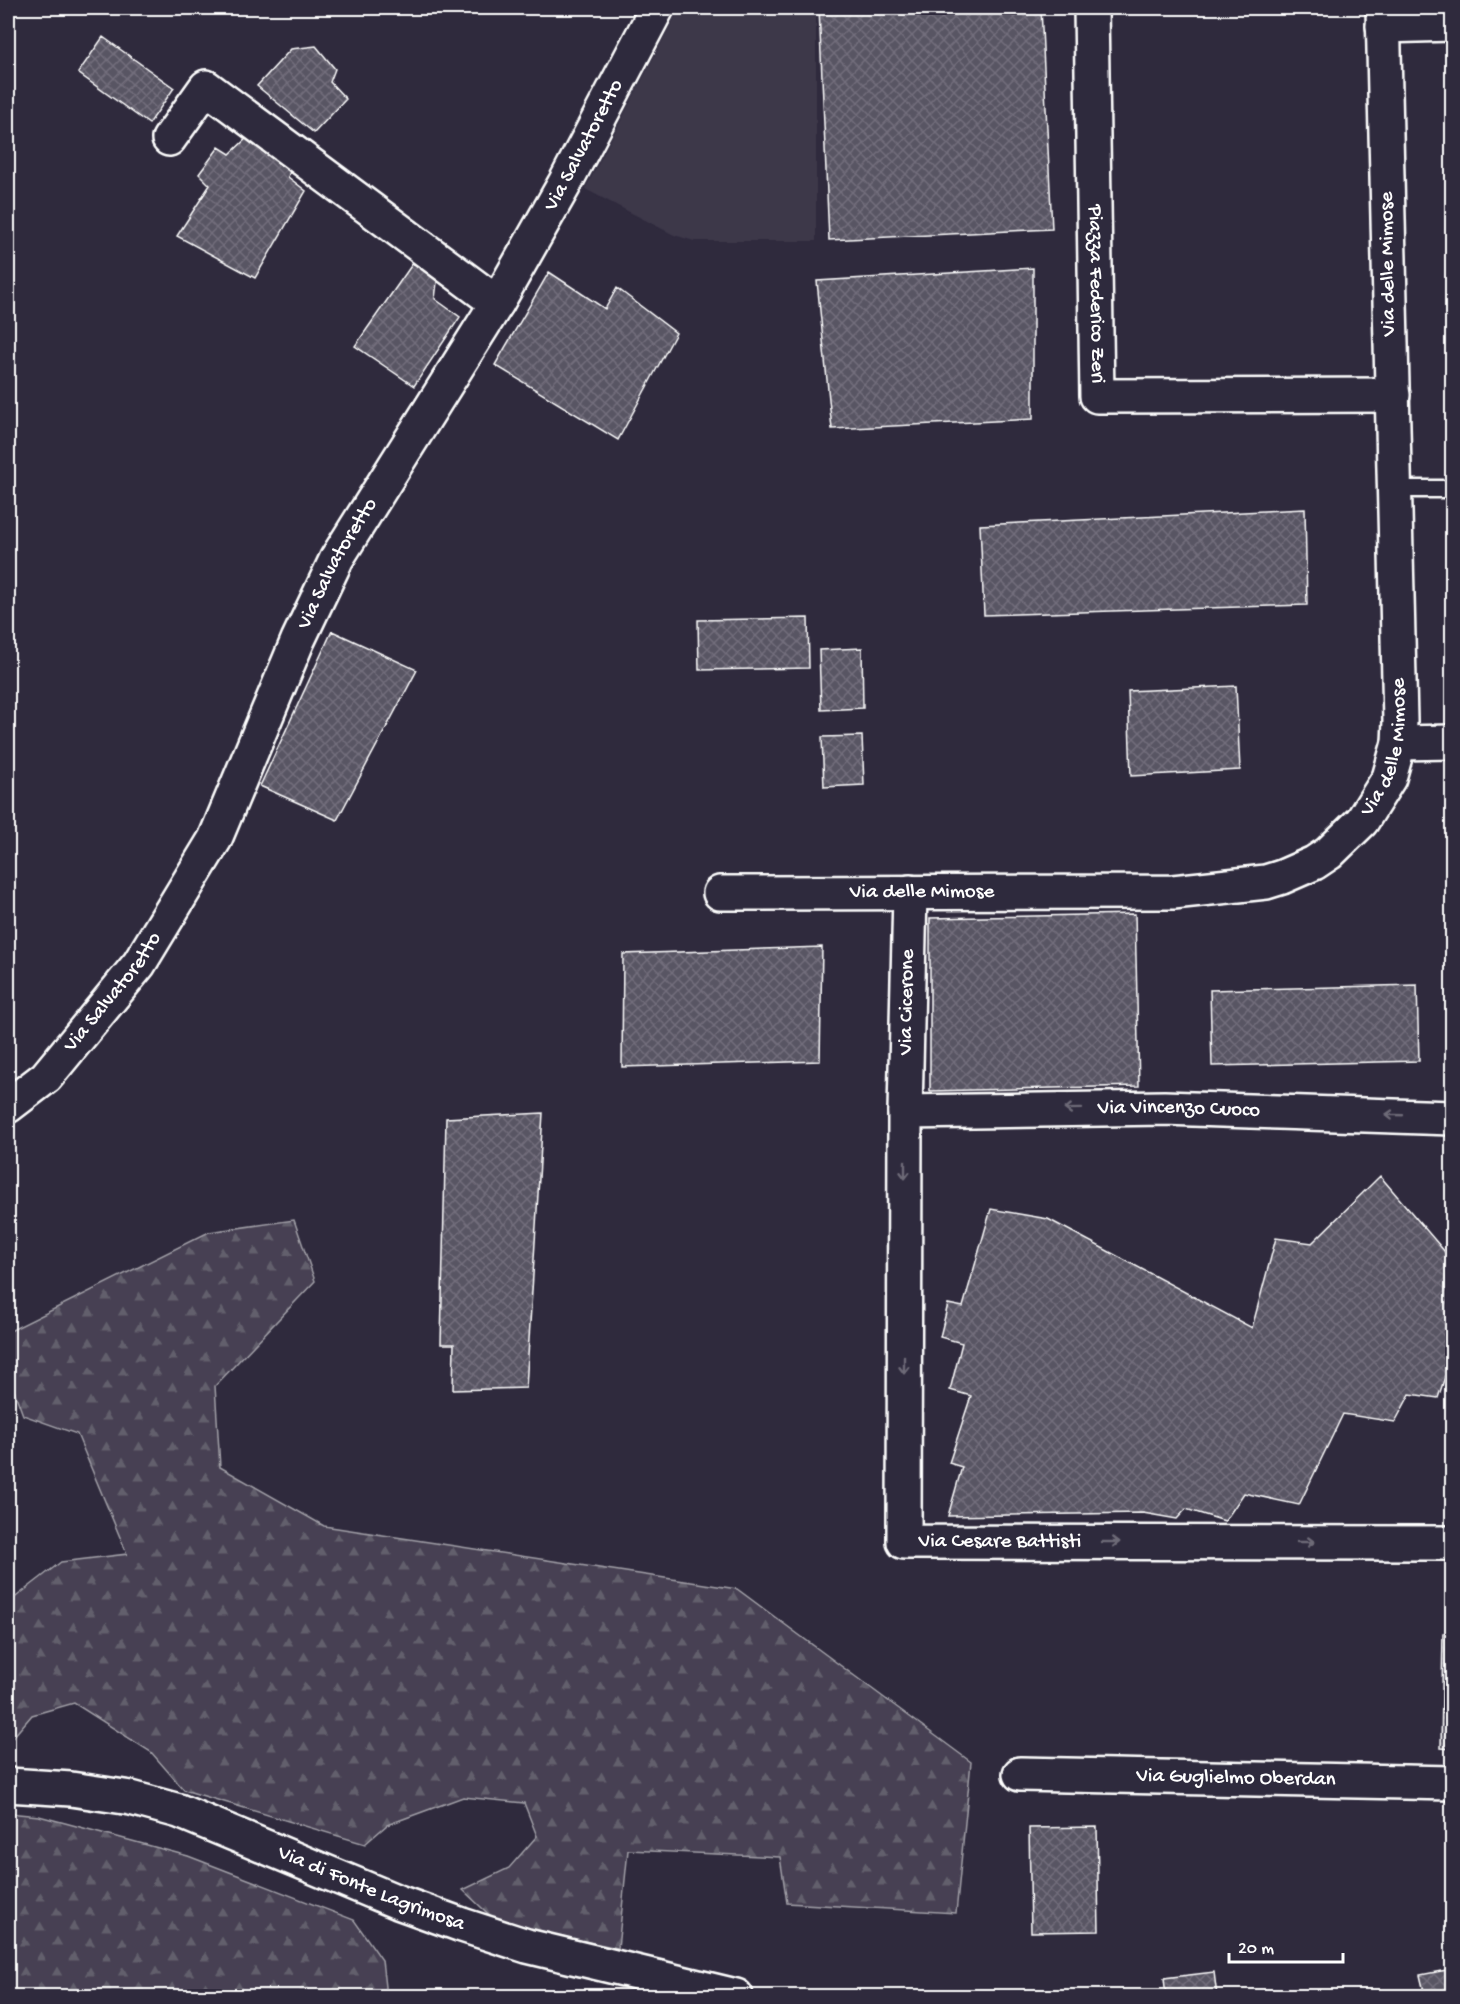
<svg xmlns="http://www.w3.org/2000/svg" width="1460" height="2004" font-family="'Gochi Hand',sans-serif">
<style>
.built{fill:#3c3749}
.forest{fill:url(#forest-firs);stroke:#a2a0a8;stroke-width:1.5}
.building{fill:url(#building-cross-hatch);stroke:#fff;stroke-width:1.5}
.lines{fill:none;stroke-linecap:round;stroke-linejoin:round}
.service-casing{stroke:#fff;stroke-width:21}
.minor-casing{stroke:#fff;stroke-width:38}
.service{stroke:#2f2a3d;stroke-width:16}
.minor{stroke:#2f2a3d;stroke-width:33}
.oneway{stroke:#6d6a77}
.labels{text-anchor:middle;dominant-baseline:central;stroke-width:4.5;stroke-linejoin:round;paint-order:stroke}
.street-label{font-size:21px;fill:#fff;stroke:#2f2a3d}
</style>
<defs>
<pattern id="forest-firs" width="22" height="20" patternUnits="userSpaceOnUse" patternTransform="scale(1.5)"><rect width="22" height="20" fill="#464152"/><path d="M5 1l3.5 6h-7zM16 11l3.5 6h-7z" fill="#625e6c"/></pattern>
<pattern id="building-cross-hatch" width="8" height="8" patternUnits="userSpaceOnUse" patternTransform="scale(1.5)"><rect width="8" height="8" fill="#595564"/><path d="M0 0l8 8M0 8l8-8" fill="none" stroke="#726e7b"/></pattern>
</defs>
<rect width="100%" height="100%" fill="#2f2a3d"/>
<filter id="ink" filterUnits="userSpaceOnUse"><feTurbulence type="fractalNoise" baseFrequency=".0167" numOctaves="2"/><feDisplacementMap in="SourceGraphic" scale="12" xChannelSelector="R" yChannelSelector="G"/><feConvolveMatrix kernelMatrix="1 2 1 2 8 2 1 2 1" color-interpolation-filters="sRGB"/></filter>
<g filter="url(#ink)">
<path class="built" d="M816,15v226h-122l-20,-6 -89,-46 90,-173z"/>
<path class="forest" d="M294,1220l21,61 -100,105 5,81 104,59 413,63 234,173 -15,151 -169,-10 -7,-46 -152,-7 -10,98 -119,-24 -36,-34 46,-22 28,-32 -13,-33 -61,-6 -76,28 -22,19 -181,-54 -33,-38 -77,-49 -42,12 -24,28v-140l53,-41 66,-8 -50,-120 -54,-19 -15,-41v-42l201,-100z
M8,1813l31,3 149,40 166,64 28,40 4,36h-378z"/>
<path class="building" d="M819,8h222l11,221 -223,11z
M103,37l71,51 -25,36 -71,-51z
M316,46l19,23 -5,13 16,17 -32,34 -57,-47 34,-37z
M249,136l43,29 -4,12 18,14 -51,87 -78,-42 33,-51 -11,-11 20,-27 11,7z
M413,263l25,11 -3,25 25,18 -46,69 -59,-40z
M1033,268v151l-201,10 -15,-148z
M549,272l56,37 12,-21 59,45 -58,107 -123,-75z
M1305,509l2,96 -323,10 -4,-90z
M808,618l1,50 -110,2 -1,-50z
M332,631l85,39 -80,150 -77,-34z
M862,648l1,60 -42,2 -2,-60z
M1236,686l4,84 -109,6 -3,-85z
M862,736l2,49 -40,2 -2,-50z
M1135,914l4,172 -209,5v-173z
M822,947l-2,114 -198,6 1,-113z
M1417,985l2,76 -207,5 -2,-76z
M543,1113l-17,275 -73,2 1,-46h-13l5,-226z
M1380,1176l72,84v109l-4,-1 -10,30 -28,-4 -15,28 -52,-8 -44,91 -55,-12 -19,28 -39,-12 -9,10 -34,-6 -195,3 14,-49 -13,-4 22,-67 -21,-6 12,-47 -22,-6 8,-33 15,3 28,-98 57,10 204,109 24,-90 36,5z
M1443,1633h9v116l-11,-1z
M1097,1827l2,104 -68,1 -2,-104z
M1452,1969v27h-27l-5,-21z
M1214,1972l3,24h-51l-2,-18z"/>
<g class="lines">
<defs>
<path id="service" d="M1395,489h57"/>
<g id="minor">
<path id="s1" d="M1091,8l6,388 296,-1"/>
<path d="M1383,26l69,-2"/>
<path d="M169,139l37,-52 291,216"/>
<path d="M1399,743l53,-1"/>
<path id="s2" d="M910,892l-5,220 -1,430 548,1"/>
<path id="s3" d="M720,893l453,-1 93,-10 16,-5 32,-14 15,-10 33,-32 27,-43 10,-35 1,-22 -17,-713"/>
<path id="s4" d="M8,1106l38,-29 93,-113 76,-125 83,-199 39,-82 160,-255 67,-118 93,-177"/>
<path id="s5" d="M905,1112l259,-4 288,10"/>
<path id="s6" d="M1020,1774l432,9"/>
<path id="s7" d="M8,1785l63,4 60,9 48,13 219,91 64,23 65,21 209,50"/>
</g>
</defs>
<use href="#service" class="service-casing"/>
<use href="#minor" class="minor-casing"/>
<use href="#service" class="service"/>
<use href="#minor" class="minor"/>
</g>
<defs><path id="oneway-shaft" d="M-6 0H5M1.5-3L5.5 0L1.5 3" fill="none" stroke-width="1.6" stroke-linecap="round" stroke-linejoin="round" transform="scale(1.5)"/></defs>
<g class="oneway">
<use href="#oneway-shaft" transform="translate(1073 1109) rotate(179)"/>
<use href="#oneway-shaft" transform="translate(1394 1115) rotate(-178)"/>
<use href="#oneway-shaft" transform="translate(905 1170) rotate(90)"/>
<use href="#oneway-shaft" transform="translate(904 1365) rotate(90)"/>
<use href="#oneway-shaft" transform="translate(1111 1542)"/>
<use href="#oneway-shaft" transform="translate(1306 1542)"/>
</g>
</g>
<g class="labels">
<g class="street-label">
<text stroke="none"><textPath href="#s4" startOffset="1128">Via Salvatoretto</textPath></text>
<text transform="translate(1389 264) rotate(-91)">Via delle Mimose</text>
<text stroke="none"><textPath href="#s1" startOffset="286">Piazza Federico Zeri</textPath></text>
<text stroke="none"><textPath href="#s4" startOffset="642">Via Salvatoretto</textPath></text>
<text stroke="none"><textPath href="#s3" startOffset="742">Via delle Mimose</textPath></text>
<text stroke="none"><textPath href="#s3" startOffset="202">Via delle Mimose</textPath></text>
<text stroke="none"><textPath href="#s4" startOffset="156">Via Salvatoretto</textPath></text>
<text transform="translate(908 1002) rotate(-89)">Via Cicerone</text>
<text stroke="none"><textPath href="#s5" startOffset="274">Via Vincenzo Cuoco</textPath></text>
<text stroke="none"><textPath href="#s2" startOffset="746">Via Cesare Battisti</textPath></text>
<text stroke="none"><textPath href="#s6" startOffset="216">Via Guglielmo Oberdan</textPath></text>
<text stroke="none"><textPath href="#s7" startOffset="381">Via di Fonte Lagrimosa</textPath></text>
</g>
</g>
<rect width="1460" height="2004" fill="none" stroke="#2f2a3d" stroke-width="30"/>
<rect x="15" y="15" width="1430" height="1974" fill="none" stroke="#fff" stroke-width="2" filter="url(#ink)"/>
<path d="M1229 1953v9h114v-9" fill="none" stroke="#ffffff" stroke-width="3"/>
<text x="1238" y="1953" font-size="18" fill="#ffffff" stroke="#2f2a3d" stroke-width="4.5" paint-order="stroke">20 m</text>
</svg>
